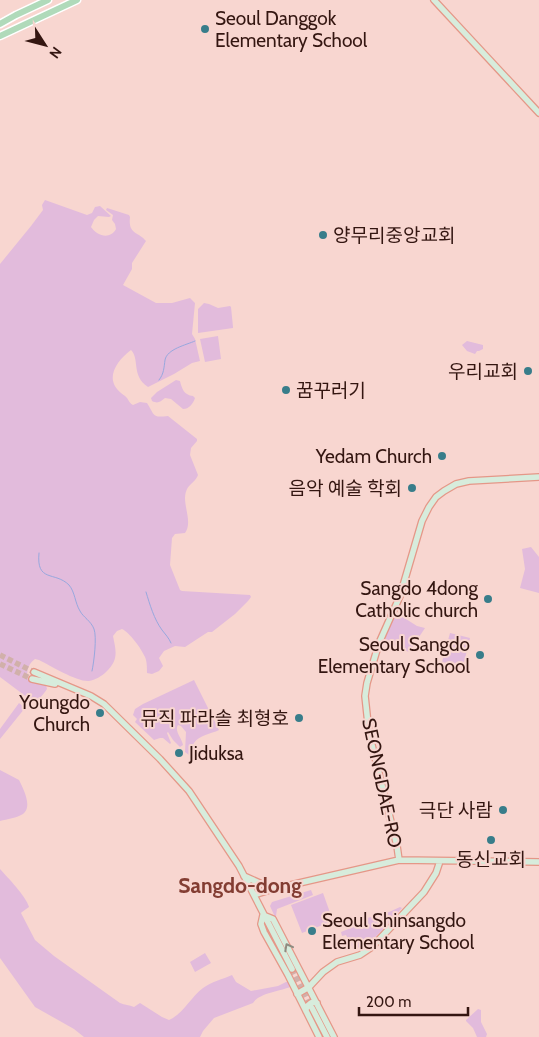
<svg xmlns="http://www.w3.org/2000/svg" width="539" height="1037" font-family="Cabin,'Noto Sans KR',sans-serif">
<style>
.green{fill:#e2bbdc}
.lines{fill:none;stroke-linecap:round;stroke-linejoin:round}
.stream{stroke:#98a8de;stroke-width:1}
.secondary-tunnel{stroke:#d1b0aa;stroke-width:5.5;stroke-dasharray:5.5 3;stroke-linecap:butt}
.secondary-casing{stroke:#e59788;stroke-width:8}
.primary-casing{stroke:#fff;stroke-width:9}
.secondary{stroke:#d7ecdc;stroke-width:5.5}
.primary{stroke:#b0daba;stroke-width:6}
.oneway{stroke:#8e8c81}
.poi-dot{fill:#387d8a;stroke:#f8d6d0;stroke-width:2}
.labels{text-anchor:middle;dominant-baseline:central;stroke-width:4;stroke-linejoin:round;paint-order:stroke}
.poi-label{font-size:19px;fill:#341611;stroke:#f8d6d0;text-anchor:end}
.street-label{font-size:19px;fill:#341611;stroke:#f8d6d0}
.quarter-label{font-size:21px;font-weight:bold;fill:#833d32;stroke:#f8d6d0}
</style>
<rect width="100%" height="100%" fill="#f8d6d0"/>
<path class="green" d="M45,200l42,15 5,-2 3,-6 5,-1 11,10 -2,1 -11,-1 -4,4 -3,7c6,9 19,13 25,2l-1,-5 -3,-4 1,-5 -7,-5 1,-2 22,7 1,2c-2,18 8,14 16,24l-14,22v6l-9,16 33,18h16l18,-5 5,5 -3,31 3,5 5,22 -8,2 -18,11 -26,13c-17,-11 -8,-28 -17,-37 -17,13 -28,32 -6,46 4,3 3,6 8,9l7,-3 7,1c8,12 4,15 21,13l29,23v2l-6,7 -1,7 8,20c-4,10 -12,8 -13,23 0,11 7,26 0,35l-10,1 -3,4 -2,27 10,25 2,1 68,4 1,2 -3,4 -13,13 -23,18h-4l-23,15 -10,-1 -11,5 -5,7 4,8 -4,5 -7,3 -5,-1c0,-5 0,-12 -2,-16 -4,-9 -15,-24 -23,-28l-5,2 -4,5c3,15 6,24 -7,36 -4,4 -11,8 -17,9 -12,1 -38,-15 -50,-21l-4,-1c-7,5 -8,12 -8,19l4,4 15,3 1,4c-4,6 -8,11 -15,12l-32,-24v-413l31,-38 12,-16 -1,-5z
M204,303l5,1 9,4 12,-2 1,1 2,20v1l-35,5v-24z
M218,336l3,23 -16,3 -5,-23z
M467,341l16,4v4l-4,2h-2l-2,3 -8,-3 -5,-6z
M176,380l4,1c2,8 4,14 13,15l2,2c-2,6 -6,11 -12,11l-12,-10 -6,-1c-5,4 -7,6 -13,3l-1,-3 6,-6z
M531,547l8,10v36l-19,-5 5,-19 -3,-20z
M395,614h3l19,12 8,2 -16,24 -24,-10 1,-9z
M450,633l20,5 -7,29 -21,-5z
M194,680l25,50c-8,4 -20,5 -25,13 -3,4 -3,8 -5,12l-4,-3 1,-20 -5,-6 -3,-1c-4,6 4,13 5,20l-3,2 -7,-7 -5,-8 -1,1 4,10 -1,1 -7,-6h-3l-6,2 -19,-18 2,-3 -4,-4 2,-6 8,-5z
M19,703l6,5 -25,31v-10z
M0,770l19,10c4,8 14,27 4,34 -6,4 -16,5 -23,7z
M0,869c8,9 26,27 29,38l-7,5 -1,1 14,27 19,16 66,47c5,2 9,2 14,4l6,-4 22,14 7,3c14,-6 22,-23 34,-32 8,-6 20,-9 29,-13l4,7 15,9 27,-5 8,-4h2l2,5c-9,4 -31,6 -37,16l-39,15 -11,13 -3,6h-116l-10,-8 -39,-22 -35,-49z
M311,890l2,5 -36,14 -1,7 -1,1 -5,-11 2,-4z
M323,893l10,28 -31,12 -11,-28z
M400,907l2,1c-9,10 -29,35 -41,39 -3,1 -5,1 -8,2l-7,-14 -4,1 -1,-4 20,-8 -1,-4 29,-8z
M205,953l6,10 -16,9 -5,-10z
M478,1009l3,1v12l6,12 -1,3h-9l-4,-9 -7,-7v-1z"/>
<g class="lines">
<path class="stream" d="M159,380c5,-6 5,-13 6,-20 2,-11 21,-15 30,-19
M39,553c-3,30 16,18 30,32 6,7 6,18 11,26 3,6 11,10 14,18 3,8 0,33 -2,42
M146,592c4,13 8,27 16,38 3,4 7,8 9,13"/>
<path class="secondary-tunnel" d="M0,655l34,17
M0,664l32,15
M292,969l19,38"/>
<defs>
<path id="secondary" d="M434,0l105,113
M34,672l57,24 13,8 56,55 29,32 50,75 53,103
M32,679l23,5
M399,860l-2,-14 -28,-113 -4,-37 2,-13 12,-40 21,-47 22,-75 7,-14 7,-10 8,-6 12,-7 13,-3 70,-4
M244,876l29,13
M254,895l19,-6 126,-29 140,2
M297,994l12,-7 14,-15 14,-10 23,-7 12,-8 52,-55 12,-19 4,-12
M312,1008l15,29
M306,1011v-2c2,-5 6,-8 11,-6
M319,1037l-31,-62 -24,-43 -3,-8 2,-9 10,4 61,118"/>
<path id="primary" d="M0,24l16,-9 32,-15
M0,36l77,-36"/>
</defs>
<use href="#secondary" class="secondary-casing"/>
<use href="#primary" class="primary-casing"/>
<use href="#secondary" class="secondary"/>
<use href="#primary" class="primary"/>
</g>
<defs><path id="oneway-chevron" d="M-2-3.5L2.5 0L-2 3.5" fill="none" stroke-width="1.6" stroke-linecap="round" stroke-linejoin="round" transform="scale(1.25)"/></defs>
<use class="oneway" href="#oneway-chevron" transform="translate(288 947) rotate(-118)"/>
<g class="poi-dot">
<circle cx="205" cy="29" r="5"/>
<circle cx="323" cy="235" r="5"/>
<circle cx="528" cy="371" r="5"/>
<circle cx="286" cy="390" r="5"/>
<circle cx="442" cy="456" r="5"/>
<circle cx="412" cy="488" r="5"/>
<circle cx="488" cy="599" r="5"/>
<circle cx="480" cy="655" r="5"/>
<circle cx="100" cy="713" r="5"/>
<circle cx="299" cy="718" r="5"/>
<circle cx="179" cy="753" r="5"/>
<circle cx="503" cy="810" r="5"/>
<circle cx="491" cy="840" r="5"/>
<circle cx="312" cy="931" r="5"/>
</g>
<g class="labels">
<g class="poi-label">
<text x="215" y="18" text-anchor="start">Seoul Danggok<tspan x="215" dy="22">Elementary School</tspan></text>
<text x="333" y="235" text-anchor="start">양무리중앙교회</text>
<text x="518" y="371">우리교회</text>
<text x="296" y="390" text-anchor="start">꿈꾸러기</text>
<text x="432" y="456">Yedam Church</text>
<text x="402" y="488">음악 예술 학회</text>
<text x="478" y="588">Sangdo 4dong<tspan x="478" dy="22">Catholic church</tspan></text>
<text x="470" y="644">Seoul Sangdo<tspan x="470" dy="22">Elementary School</tspan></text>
<text x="90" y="702">Youngdo<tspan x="90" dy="22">Church</tspan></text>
<text x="289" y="718">뮤직 파라솔 최형호</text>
<text x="189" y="753" text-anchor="start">Jiduksa</text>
<text x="493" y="810">극단 사람</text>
<text x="491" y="859" text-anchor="middle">동신교회</text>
<text x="322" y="920" text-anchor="start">Seoul Shinsangdo<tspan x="322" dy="22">Elementary School</tspan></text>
</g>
<g class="street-label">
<text transform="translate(382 783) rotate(78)">SEONGDAE-RO</text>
</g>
<g class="quarter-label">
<text x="240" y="885">Sangdo-dong</text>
</g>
</g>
<g transform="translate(45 45) rotate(126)" stroke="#f8d6d0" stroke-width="4" paint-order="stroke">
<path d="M0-4L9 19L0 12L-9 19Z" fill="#341611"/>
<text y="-8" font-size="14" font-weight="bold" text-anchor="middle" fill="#341611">N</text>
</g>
<path d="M359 1007v8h109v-8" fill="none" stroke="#341611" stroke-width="2.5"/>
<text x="366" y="1007" font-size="15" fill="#341611" stroke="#f8d6d0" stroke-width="4" paint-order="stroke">200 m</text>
</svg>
